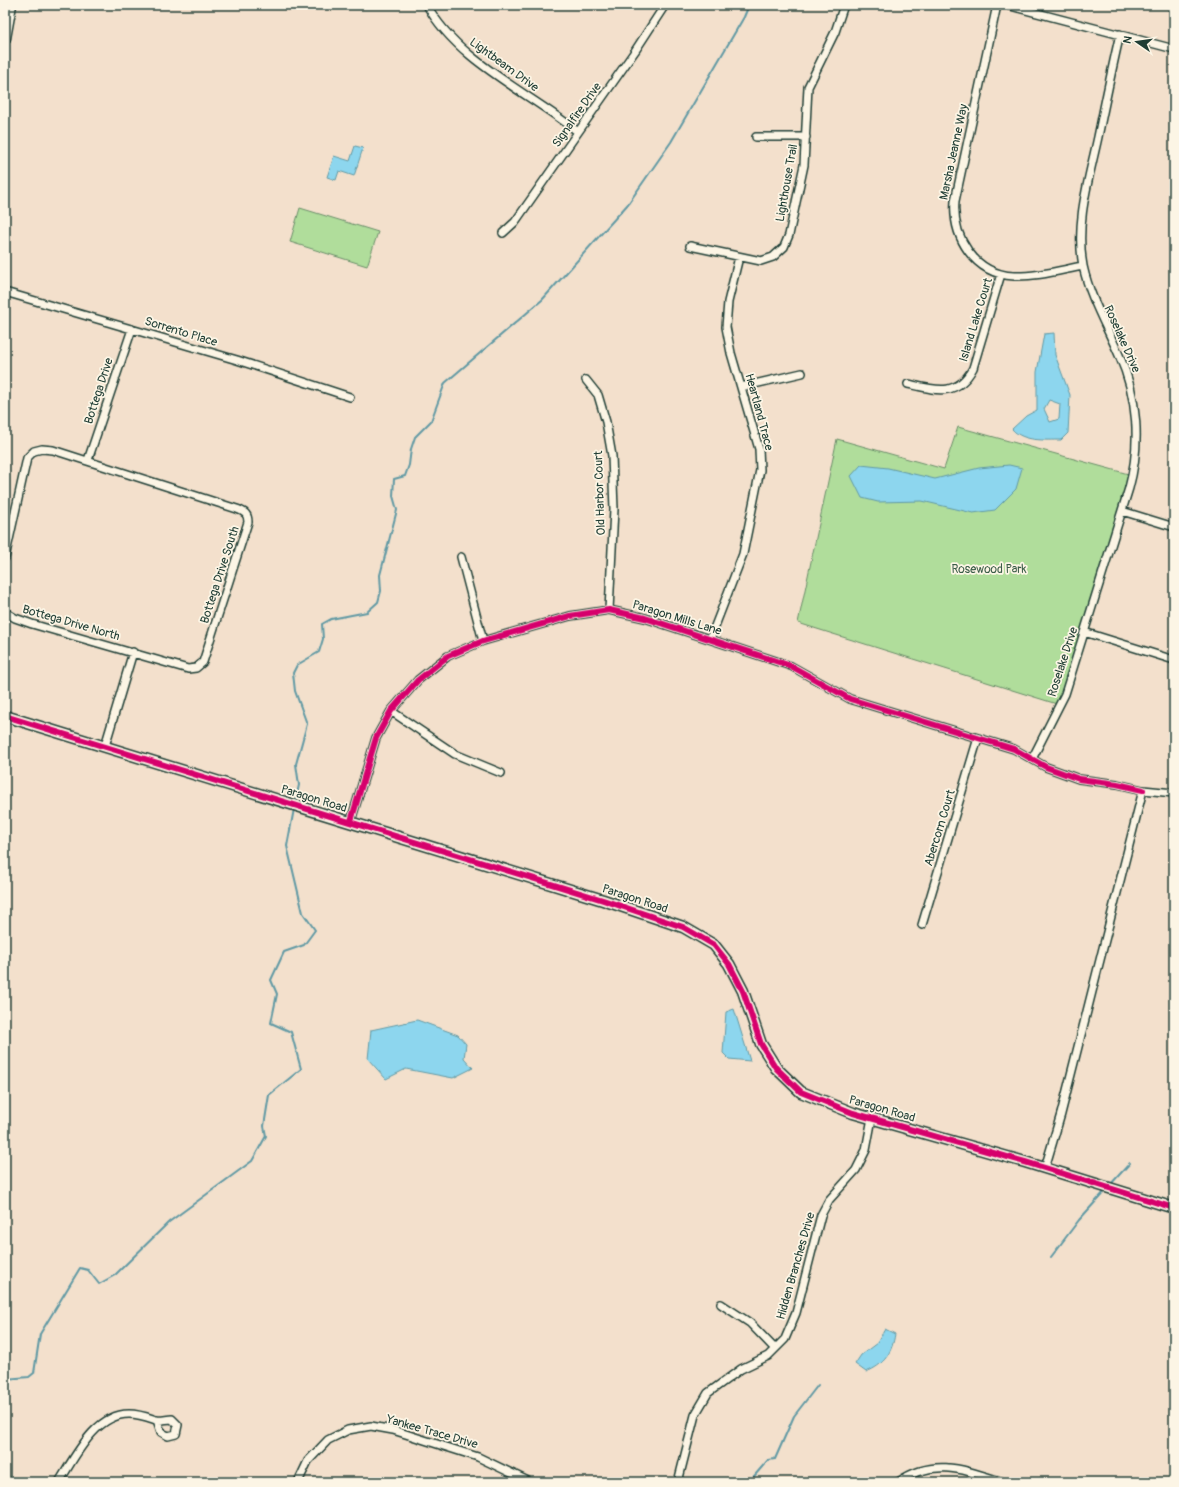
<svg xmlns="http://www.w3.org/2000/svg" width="1179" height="1487" font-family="Pangolin,sans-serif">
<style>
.green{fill:#b0dd9b;stroke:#688d68}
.water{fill:#8dd6ee;stroke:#6199a4;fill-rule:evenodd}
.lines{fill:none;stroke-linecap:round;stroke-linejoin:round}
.stream{stroke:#6199a4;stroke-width:2}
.street-casing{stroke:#1f3d34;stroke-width:10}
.secondary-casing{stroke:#1f3d34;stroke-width:13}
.street{stroke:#fcf5e5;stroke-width:7}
.secondary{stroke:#fcf5e5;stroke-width:10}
.cycleway-casing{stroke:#fcf5e5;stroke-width:8}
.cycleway{stroke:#d6006c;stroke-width:6}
.labels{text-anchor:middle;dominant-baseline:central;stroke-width:3.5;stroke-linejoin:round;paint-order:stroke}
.street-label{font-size:12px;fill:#1f3d34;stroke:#fcf5e5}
.park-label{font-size:12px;fill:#3c5d49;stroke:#fcf5e5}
</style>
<rect width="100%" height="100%" fill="#f3e0cc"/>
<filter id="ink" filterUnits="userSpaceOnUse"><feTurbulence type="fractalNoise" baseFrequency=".025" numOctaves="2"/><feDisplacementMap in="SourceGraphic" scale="8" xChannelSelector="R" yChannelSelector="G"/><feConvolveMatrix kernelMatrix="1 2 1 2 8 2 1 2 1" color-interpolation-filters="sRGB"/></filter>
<g filter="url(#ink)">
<path class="green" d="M300,208l78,24 -11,34 -77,-24z
M958,427l174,48 -72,230 -262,-82 39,-184 107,30z"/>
<path class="water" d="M355,146l8,2 -9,28 -15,-5 -3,9 -9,-3 7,-21 16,5z
M1054,333l1,22 15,40 -2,38 -7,7c-16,0 -38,2 -49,-11l14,-13 11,-6v-38l7,-38zM1049,400l11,4 -1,15 -9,3 -6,-13z
M861,465l27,3 47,11 44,-11 30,-3 13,3 -6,21 -21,21 -22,3 -51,-12 -44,1 -16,-4 -11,-22z
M734,1009l16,52 -21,-2 -6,-6 3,-41z
M417,1020l41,15 8,9 -2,14 9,10 -20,10 -47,-9 -20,10 -18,-20 3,-29z
M885,1329l10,5c-3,19 -11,31 -29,38l-11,-8 6,-9 16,-12z"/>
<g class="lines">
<path class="stream" d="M295,803l4,-18 -3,-21 11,-40 -12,-33 -2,-18 4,-8 22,-13 4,-13 -1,-15 9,-5 36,-7 11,-10 3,-11 -1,-16 17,-65 -4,-14 1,-17 11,-3 4,-11 2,-16 4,-12 16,-16 14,-38 97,-83 86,-96 43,-62 73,-125 5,-12
M1110,1185l20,-22
M1051,1257l28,-37 27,-30
M5,1379l24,-2 5,-4 6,-39 40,-66 8,2 11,14 16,-9 54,-53 83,-61 14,-25 -2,-10 5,-31 32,-26 -10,-37 -20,-9 6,-29 -6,-14 13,-28 20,-7 11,-15 -12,-17 -16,-67 7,-37
M749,1482l19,-22 7,-1 19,-43 24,-31"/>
<defs>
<path id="street" d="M427,5c30,56 103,88 151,127
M997,5l-42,196c-3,36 19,73 59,75 23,1 47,-6 69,-10
M1007,5l167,44
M756,137h50
M503,233l12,-11 120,-171 30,-46
M690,246l71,15 12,-4 11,-10 5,-12 15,-70 4,-78 27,-55 9,-27
M5,292l232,68 113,37
M586,380l12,15 8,27 6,34 2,53 -5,101
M908,384c27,6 49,14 65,-16l28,-94
M741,387l61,-14
M88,460l44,-131
M1122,511l52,16
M461,557l22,84
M5,558l22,-100 7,-7 8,-2 11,1 184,59c8,3 11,5 11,13l-45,140 -7,6 -8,1 -156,-45 -17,-6 -10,-6
M1084,632l90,28
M710,639l33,-85 17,-84 -1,-21 -28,-96 -5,-26 2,-25 11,-45
M391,711l64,43 46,19
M105,746l28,-94
M1032,759l33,-65 64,-206c12,-44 9,-91 -10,-133 -13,-30 -29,-57 -36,-89 -8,-44 6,-87 15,-129 7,-34 14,-69 22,-103
M351,821l25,-83 15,-27 27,-31 30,-24 35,-15 87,-25 39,-6 36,8 146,48 59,33 164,50 32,18 33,12 38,5 26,6
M922,925l56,-187
M1045,1168l16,-54 82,-324 31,3
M721,1304l29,19 25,26
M59,1482c16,-25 36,-68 70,-68 10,0 18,3 27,6 5,1 11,-1 16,-1l6,6 -2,9 -8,2 -7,-4 -4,-12
M298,1482l10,-21 20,-21 20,-10 23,-4 22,4 85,27 52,25
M678,1482l17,-67 13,-22 33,-24 27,-13 17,-17 11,-26 25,-98 8,-15 27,-30 10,-20 6,-32
M898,1482c36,-25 67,-12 105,0"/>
<path id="secondary" d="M5,38l6,-33
M5,716l598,184 80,27 31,18 15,19 14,27 18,53 15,24 25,24 52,21 172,49 149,46"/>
</defs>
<use href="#street" class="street-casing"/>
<use href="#secondary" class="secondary-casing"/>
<use href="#street" class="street"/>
<use href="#secondary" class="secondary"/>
<defs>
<path id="cycleway" d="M5,716l598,184 80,27 31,18 15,19 14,27 18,53 15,24 25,24 52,21 172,49 149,46
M351,821l25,-83 15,-27 27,-31 30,-24 35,-15 87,-25 39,-6 36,8 146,48 59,33 164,50 32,18 33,12 38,5 26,6"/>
</defs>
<use href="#cycleway" class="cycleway-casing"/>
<use href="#cycleway" class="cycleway"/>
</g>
</g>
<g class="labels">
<g class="street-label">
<text transform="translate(504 65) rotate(36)">Lightbeam Drive</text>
<text transform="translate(577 115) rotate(-55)">Signalfire Drive</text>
<text transform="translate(954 152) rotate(-78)">Marsha Jeanne Way</text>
<text transform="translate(787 183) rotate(-80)">Lighthouse Trail</text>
<text transform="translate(976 320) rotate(-73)">Island Lake Court</text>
<text transform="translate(181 332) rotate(17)">Sorrento Place</text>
<text transform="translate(1122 339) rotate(66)">Roselake Drive</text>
<text transform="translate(99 391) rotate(-72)">Bottega Drive</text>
<text transform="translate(759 412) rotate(75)">Heartland Trace</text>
<text transform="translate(600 493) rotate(-92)">Old Harbor Court</text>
<text transform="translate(220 575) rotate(-72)">Bottega Drive South</text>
<text transform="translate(677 618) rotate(17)">Paragon Mills Lane</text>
<text transform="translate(71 623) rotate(16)">Bottega Drive North</text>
<text transform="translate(1063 662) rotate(-72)">Roselake Drive</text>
<text transform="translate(314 799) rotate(17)">Paragon Road</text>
<text transform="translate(940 828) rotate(-73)">Abercorn Court</text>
<text transform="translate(635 899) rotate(18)">Paragon Road</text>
<text transform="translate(882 1109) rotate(16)">Paragon Road</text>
<text transform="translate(796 1266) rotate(-74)">Hidden Branches Drive</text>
<text transform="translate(432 1432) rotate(16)">Yankee Trace Drive</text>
</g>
<g class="park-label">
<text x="989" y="569">Rosewood Park</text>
</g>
</g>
<rect width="1179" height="1487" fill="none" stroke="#fcf5e5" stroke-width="20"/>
<rect x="10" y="10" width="1159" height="1467" fill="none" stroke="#1f3d34" stroke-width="1.5" filter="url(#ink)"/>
<g transform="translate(1137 42) rotate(283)" stroke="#fcf5e5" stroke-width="3" paint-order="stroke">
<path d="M0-3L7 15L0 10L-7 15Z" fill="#1f3d34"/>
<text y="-6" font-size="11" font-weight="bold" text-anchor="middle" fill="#1f3d34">N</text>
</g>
</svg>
